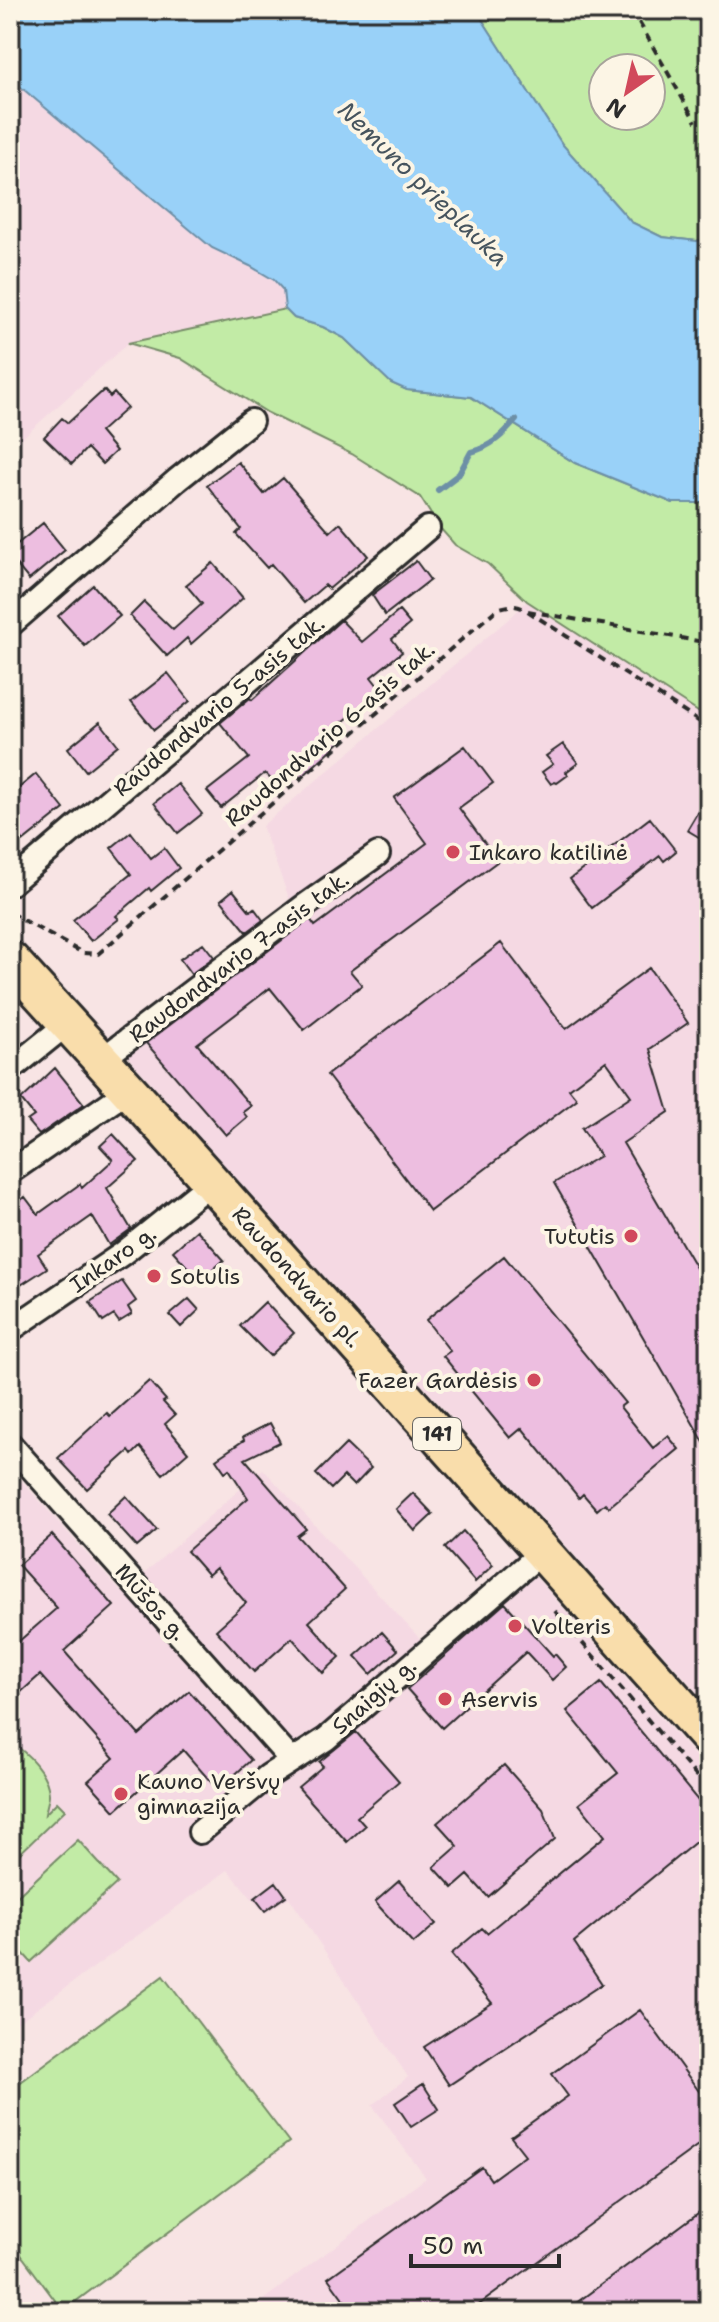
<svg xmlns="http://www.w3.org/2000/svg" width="719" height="2322" font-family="'Shantell Sans',sans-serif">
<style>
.built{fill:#f5d9e3}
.green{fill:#c2eba6;stroke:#768b68;stroke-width:2;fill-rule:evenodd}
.water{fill:#99d1f8;stroke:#6d8fa6;stroke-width:2}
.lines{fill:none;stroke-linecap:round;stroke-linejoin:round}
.stream{stroke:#6d8fa6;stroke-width:6}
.building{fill:#edbee0;stroke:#2b2b2b;stroke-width:2}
.minor-casing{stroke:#2b2b2b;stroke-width:28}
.primary-casing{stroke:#2b2b2b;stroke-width:42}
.path{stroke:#2b2b2b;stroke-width:4;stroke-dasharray:8 6;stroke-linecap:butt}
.minor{stroke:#fcf5e5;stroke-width:22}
.primary{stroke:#f9ddab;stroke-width:36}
.poi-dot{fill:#d1495b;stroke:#fcf5e5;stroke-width:3}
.labels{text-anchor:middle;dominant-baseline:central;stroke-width:8;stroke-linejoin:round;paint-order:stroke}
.shield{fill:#fcf5e5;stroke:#6a6863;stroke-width:2}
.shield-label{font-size:20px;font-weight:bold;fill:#2b2b2b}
.street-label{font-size:22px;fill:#2b2b2b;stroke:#fcf5e5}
.poi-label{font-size:22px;fill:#2b2b2b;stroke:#fcf5e5;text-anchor:start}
.water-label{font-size:24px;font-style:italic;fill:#46545e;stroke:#fcf5e5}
</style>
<rect width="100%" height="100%" fill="#f8e4e4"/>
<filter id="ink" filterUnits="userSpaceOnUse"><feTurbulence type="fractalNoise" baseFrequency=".0125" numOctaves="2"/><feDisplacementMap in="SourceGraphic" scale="16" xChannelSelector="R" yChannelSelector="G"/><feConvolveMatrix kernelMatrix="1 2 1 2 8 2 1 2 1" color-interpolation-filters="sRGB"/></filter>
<g filter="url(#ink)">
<path class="built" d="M10,78l202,170 38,18 24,14 9,10 2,19 -157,34 -118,106z
M527,601l182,118v986l-597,-666 184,-122 -34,-91 249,-209z
M10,1468l112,125 141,-124 170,184 98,-81 178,200v540h-462l179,-134 -54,-73 36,-28 -119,-180 -24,17 -37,-44 -218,158z"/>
<path class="green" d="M476,10h233v227l-12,4 -35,-4 -31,-15 -69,-78zM603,68h48v48h-48z
M285,309l9,9 29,9 21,11 47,45 16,7 64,7 104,66 98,40h36v216l-182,-118 -39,-37 -33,-19 -16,-18 -19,-30 -68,-43 -84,-41 -88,-55 -52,-15z
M10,1742c17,10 38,31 39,52 0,6 -3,14 -4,20l12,-12 8,8 -55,53z
M78,1840l39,43 -86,79 -21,-23v-36z
M163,1976l126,166 -226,169 -53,-71v-150z"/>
<path class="water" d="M10,10h466l86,134 69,78 31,15 35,4 12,-4v266h-36l-98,-40 -104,-66 -64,-7 -16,-7 -47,-45 -21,-11 -29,-9 -9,-9 -2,-19 -9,-10 -24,-14 -38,-18 -202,-170z"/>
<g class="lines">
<path class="stream" d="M438,490l21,-16 12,-22c20,-5 32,-17 45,-32"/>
</g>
<path class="building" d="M104,390l6,7 4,-4 13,15 -27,24 16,19 -14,13 -15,-16 -15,16 -28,-27 18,-19 6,5z
M238,462l26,32 19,-16 47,54 10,-9 28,33 -39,33 -4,-4 -21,18 -33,-39 -4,4 -31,-34 5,-5 -34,-44z
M43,523l22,27 -36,30 -19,-23v-7z
M416,561l14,19 -45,35 -13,-20z
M213,563l30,35 -52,46 -4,-6 -20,18 -37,-40 14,-14 29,28 29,-26 -16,-19z
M93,585l27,31 -35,30 -27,-30z
M399,611l11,13 -18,15 10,13 -31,25 11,14 -47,37 9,10 -43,40 -8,-8 -16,16 -12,-13 -44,35 -14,-17 42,-33 -29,-35 30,-25 2,2 89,-80 21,22z
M168,673l22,28 -36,29 -23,-28z
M100,722l18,23 -32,26 -18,-23z
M563,744l15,19 -12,9 2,3 -11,8 -2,-1 -4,2 -9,-12 11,-8 -7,-8z
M465,746l28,37 -34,25 39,53 -148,110 12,14 -58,45 -34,-42 -73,56 54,62 -8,6 4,5 -21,18 -80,-92 164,-124 5,7 112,-83 -33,-45z
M36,774l28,35 -40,32 -14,-17v-29z
M178,784l24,30 -24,19 -24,-30z
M709,793v50l-22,-13z
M650,818l26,33 -12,10 -4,-5 -68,52 -22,-29z
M131,832l20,26 13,-10 15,20 -28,23 -2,-3 -33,28 3,3 -28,22 -18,-21 58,-46 -20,-26z
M233,890l17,21 4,-3 9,12 -16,12 -26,-32z
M203,943l11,14 -23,17 -11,-15z
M501,943l65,86 83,-61 39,55 -38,26 19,63 -46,31 86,147v161l-155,-268 46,-27 -18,-28 49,-32 -25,-35 -37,28 8,10 -147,112 -103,-136z
M55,1068l29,36 -45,31 -12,-14 7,-5 -13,-16z
M113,1134l25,27 -31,27 24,41 -22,16 -17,-29 -54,38 9,14 -37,24v-84l15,-11 13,17 42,-30 2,4 31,-28 -13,-14z
M197,1230l27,30 -24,21 -27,-30z
M504,1256l121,147 -5,4 33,41 15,-12 11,13 -70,58 -4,-4 -8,7 -14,-16 -4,4 -57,-70 -12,10 -67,-82 7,-5 -24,-31z
M122,1281l14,20 -8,6 4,7 -13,8 -5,-7 -11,7 -13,-20z
M189,1299l10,11 -18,17 -11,-12z
M265,1302l29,31 -24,23 -30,-30z
M149,1381l17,19 -3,2 12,13 -10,9 23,28 -25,22 -23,-27 -8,8 -3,-4 -42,38 -29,-31 49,-45 3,3z
M270,1423l10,19 -35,17 61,70 -9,7 48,53 -36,33 31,35 -17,16 -31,-35 -38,34 -38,-42 30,-27 -30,-35 -8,7 -21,-24 61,-53 -19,-29 -4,3 -9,-13 28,-19 -1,-3z
M346,1444l25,24 -17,18 -10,-10 -13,13 -15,-15z
M413,1493l20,21 -18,17 -19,-22z
M126,1496l31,34 -20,17 -30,-33z
M463,1531l30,34 -18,17 -30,-34z
M52,1535l62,71 -50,45 75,84 50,-44 62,69 -33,30 -35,-40 -68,61 -27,-30 26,-23 -74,-83 -30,27v-53l47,-41 -39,-43z
M505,1603l48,53 2,-2 11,13 -14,13 -26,-28 -84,76 -35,-39z
M382,1632l16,18 -27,24 -16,-18z
M601,1683l108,131v17l-135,111 28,42 -153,101 -25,-38 68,-44 -41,-49 31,-26 5,5 118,-97 -26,-32 39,-31 -51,-62z
M356,1732l43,49 -42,36 8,9 -18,16 -49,-55 25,-21 -4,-4z
M504,1765l39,44 12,30 -67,58 -20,-22 -15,13 -19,-21 24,-21 -21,-23z
M399,1881l37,43 -23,20 -38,-42z
M276,1882l10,14 -21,15 -10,-13z
M640,2010l69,95v32l-240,175h-116l-25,-34 154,-111 9,13 34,-25 -14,-18 57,-41 -16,-22z
M423,2084l16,25 -28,18 -16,-24z
M709,2205v107h-145z"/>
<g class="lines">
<defs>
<path id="minor" d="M10,625l167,-145 74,-59
M10,884l418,-356
M101,1060l202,-153 75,-53
M10,1070l57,-46
M10,1172l119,-82
M10,1330l112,-76 90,-72
M10,1444l281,316
M200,1832l68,-56 58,-37 216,-187"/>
<path id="primary" d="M10,960l155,170 544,608"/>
</defs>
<use href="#minor" class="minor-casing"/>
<use href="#primary" class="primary-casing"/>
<path class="path" d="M632,10l64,112
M528,611l181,32
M10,913l73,40 15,1 399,-345c12,-4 18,-5 29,1l183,118
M555,1611l154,180"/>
<use href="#minor" class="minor"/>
<use href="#primary" class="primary"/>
</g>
</g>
<g class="poi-dot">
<circle cx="453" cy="852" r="8"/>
<circle cx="631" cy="1236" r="8"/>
<circle cx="154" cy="1276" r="8"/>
<circle cx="534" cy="1380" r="8"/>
<circle cx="515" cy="1626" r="8"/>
<circle cx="445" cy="1699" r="8"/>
<circle cx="121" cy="1794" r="8"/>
</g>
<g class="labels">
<rect class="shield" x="413" y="1418" width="48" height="32" rx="6"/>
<g class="shield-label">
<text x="437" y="1434">141</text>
</g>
<g class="street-label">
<text transform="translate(219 706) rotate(-40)">Raudondvario 5-asis tak.</text>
<text transform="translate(330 734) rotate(-41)">Raudondvario 6-asis tak.</text>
<text transform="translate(239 957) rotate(-37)">Raudondvario 7-asis tak.</text>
<text transform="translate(113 1259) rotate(-35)">Inkaro g.</text>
<text transform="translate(297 1277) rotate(48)">Raudondvario pl.</text>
<text transform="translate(151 1602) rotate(48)">Mūšos g.</text>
<text transform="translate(374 1696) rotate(-41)">Snaigių g.</text>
</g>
<g class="poi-label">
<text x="469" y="852">Inkaro katilinė</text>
<text x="615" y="1236" text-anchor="end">Tututis</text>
<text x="170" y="1276">Sotulis</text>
<text x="518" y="1380" text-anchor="end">Fazer Gardėsis</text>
<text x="531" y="1626">Volteris</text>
<text x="461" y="1699">Aservis</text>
<text x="137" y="1781">Kauno Veršvų<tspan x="137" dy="25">gimnazija</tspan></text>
</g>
<g class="water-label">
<text transform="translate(423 184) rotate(44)">Nemuno prieplauka</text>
</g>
</g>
<rect width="719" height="2322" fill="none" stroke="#fcf5e5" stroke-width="40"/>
<rect x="20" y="20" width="679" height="2282" fill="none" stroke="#2b2b2b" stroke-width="3" filter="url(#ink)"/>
<g transform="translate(627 92) rotate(214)"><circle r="38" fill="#fcf5e5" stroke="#a8a49b" stroke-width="2"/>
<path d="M0-6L14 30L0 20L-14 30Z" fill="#d1495b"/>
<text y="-12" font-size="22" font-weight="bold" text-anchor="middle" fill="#2b2b2b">N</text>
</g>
<path d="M411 2254v12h148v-12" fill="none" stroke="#2b2b2b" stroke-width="4"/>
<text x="423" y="2254" font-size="24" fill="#2b2b2b" stroke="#fcf5e5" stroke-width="6" paint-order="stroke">50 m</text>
</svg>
